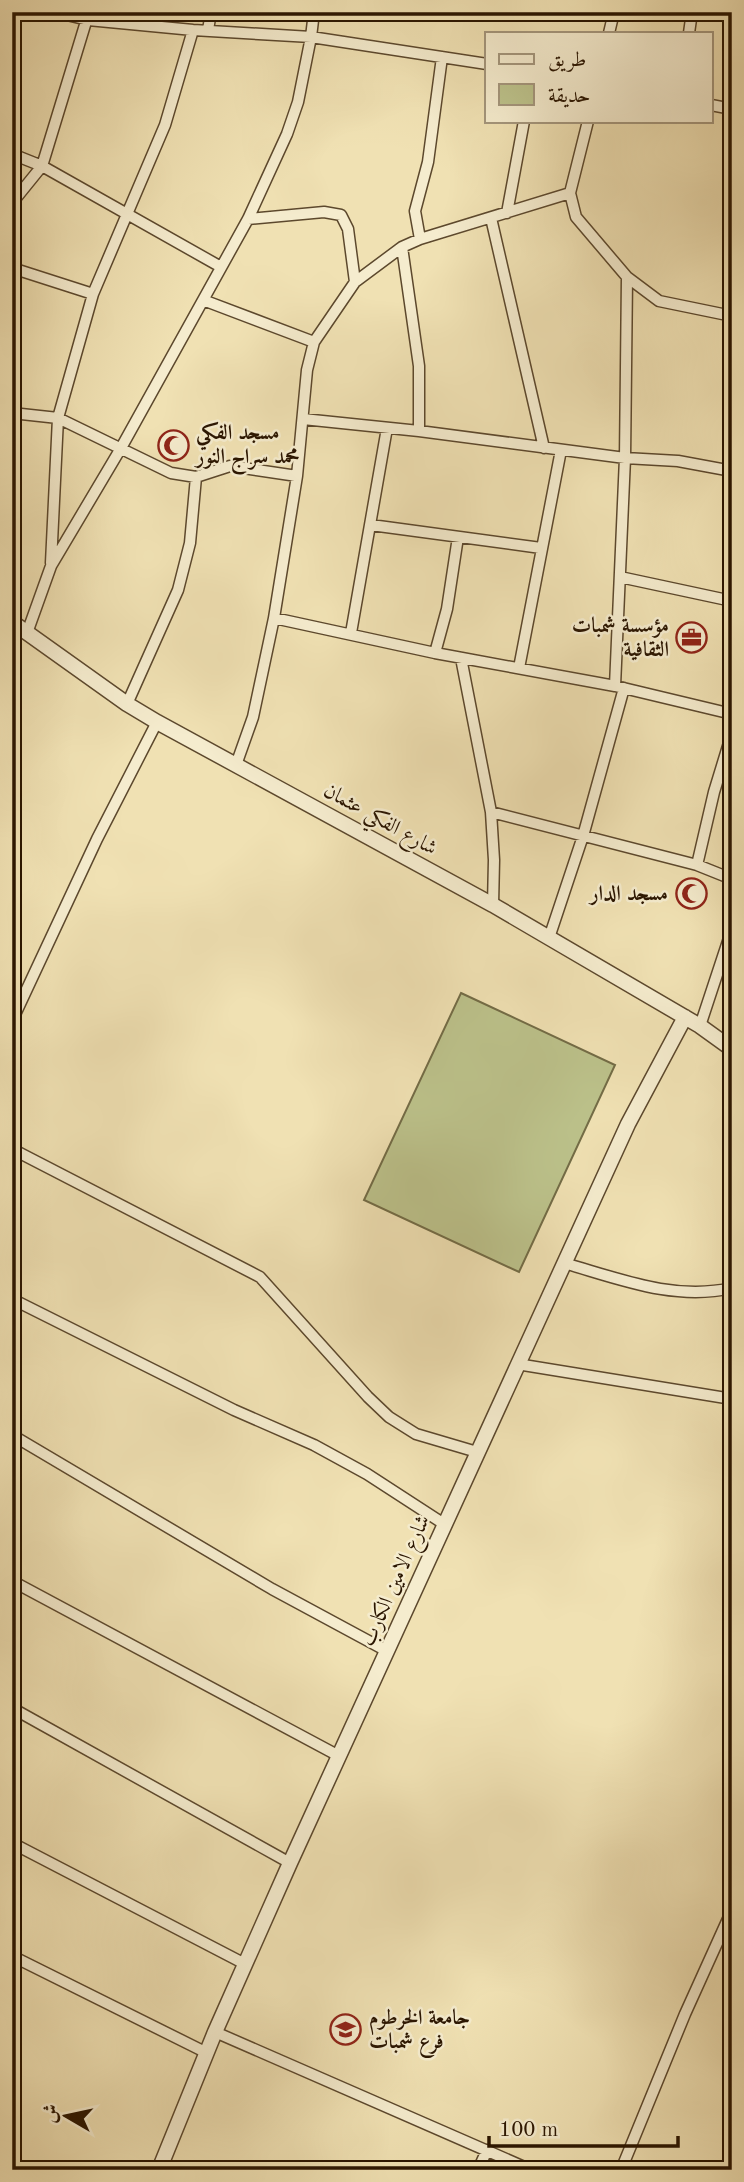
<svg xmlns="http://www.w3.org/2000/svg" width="744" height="2182" font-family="'Old Standard TT',Amiri,serif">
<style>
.green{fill:#bcc28b;stroke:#736c46;stroke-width:2}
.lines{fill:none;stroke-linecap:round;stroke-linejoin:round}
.minor-casing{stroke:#5c482d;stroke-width:13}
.tertiary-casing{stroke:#5c482d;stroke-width:17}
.minor{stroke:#f5ecce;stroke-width:10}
.tertiary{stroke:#f5ecce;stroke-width:14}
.labels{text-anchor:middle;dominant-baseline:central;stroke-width:5;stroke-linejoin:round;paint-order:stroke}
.poi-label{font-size:21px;font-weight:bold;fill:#2a1500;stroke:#f5ecce;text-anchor:start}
.street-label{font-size:21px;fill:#2a1500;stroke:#f5ecce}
</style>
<rect width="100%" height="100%" fill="#f0e1b3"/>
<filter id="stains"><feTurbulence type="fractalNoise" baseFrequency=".00286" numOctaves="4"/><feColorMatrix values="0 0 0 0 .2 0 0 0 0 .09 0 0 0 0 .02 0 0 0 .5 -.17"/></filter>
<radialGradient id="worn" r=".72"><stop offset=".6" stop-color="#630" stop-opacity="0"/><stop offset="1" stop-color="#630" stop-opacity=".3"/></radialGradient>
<path class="green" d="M461,993l154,72 -96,207 -155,-72z"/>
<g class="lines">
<defs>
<path id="minor" d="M54,12l34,8 105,10 118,7 176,27
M208,30l3,-18
M609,33l5,-21
M689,33l3,-21
M711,105l21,4
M588,121l-18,72 6,24 51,60 32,24 73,15
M12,154l30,12 179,101
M12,203l30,-37 46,-151
M507,213l17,-92
M491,218l53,230
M248,219l76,-7 17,3 7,14 7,53
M420,239l-5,-28 13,-49 14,-105
M402,247l17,119v65
M12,268l81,26
M203,300l111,42
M12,413l46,5 113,55 25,4 34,-11 67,10
M303,419l116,12 206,27 53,3 54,10
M371,525l170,23
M51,563l7,-145 35,-124 72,-169 28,-95
M620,577l112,24
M274,618l161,35 180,33 117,28
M27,633l24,-67 70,-118 127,-229 39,-85 11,-32 13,-65 3,-25
M351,633l36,-205
M435,653l12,-44 11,-72
M461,658l30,154 3,48 -1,45
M519,668l42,-218
M615,686l10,-228 2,-181
M127,704l51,-114 12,-47 6,-66
M236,765l17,-48 21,-99 23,-142 10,-106 7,-28 41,-60 47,-35 18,-8 150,-46
M491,812l206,53 35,14
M697,865l17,-73 18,-59
M549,938l34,-102 41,-148
M12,1021l85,-182 60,-117
M700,1026l32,-97
M12,1149l248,128 108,120 21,20 27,17 61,18
M564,1263c56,16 110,38 168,25
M12,1299l222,111 80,35 53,29 77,50
M517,1364l215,35
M12,1435l260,154 115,62
M12,1581l327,175
M12,1708l278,155
M12,1843l233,121
M12,1956l195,97
M215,2032l316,138
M478,2170l9,-20
M621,2170l64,-156 47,-104"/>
<path id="tertiary" d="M12,622l115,82 30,18 336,183 207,121 32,23
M159,2170l56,-138 75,-169 338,-739 57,-107"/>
</defs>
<use href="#minor" class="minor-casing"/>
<use href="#tertiary" class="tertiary-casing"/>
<use href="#minor" class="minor"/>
<use href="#tertiary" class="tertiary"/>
</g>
<defs>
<symbol id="mosque-ring" viewBox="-11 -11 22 22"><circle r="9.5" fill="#f5ecce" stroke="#8f2418" stroke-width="1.5"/><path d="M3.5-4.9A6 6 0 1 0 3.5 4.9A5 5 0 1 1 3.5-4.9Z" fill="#8f2418"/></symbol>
<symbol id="office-ring" viewBox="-11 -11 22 22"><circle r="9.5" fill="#f5ecce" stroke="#8f2418" stroke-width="1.5"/><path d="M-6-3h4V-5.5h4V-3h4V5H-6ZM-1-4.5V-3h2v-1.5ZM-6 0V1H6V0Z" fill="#8f2418"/></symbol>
<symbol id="university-ring" viewBox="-11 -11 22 22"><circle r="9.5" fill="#f5ecce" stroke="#8f2418" stroke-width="1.5"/><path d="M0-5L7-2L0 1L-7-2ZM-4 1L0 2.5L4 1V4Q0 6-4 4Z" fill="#8f2418"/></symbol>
</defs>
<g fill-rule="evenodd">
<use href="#mosque-ring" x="156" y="428" width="35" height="35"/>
<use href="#office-ring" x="674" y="620" width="35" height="35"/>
<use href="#mosque-ring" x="674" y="876" width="35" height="35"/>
<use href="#university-ring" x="328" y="2012" width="35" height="35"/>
</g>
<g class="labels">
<g class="poi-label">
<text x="196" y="433">مسجد الفكي<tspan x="196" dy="24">محمد سراج النور</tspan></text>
<text x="669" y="626" text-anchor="end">مؤسسة شمبات<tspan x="669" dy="24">الثقافية</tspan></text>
<text x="668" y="894" text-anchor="end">مسجد الدار</text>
<text x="369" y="2018">جامعة الخرطوم<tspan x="369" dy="24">فرع شمبات</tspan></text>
</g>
<g class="street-label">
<text transform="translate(380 820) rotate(29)">شارع الفكي عثمان</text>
<text transform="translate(396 1581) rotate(-66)">شارع الامين الكارب</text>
</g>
</g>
<rect width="744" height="2182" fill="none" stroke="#f0e1b3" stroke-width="42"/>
<rect x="14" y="14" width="716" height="2154" fill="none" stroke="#2a1500" stroke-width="3.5"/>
<rect x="21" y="21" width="702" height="2140" fill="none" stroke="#2a1500" stroke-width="2"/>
<rect x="485" y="32" width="228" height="91" fill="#f5ecce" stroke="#a4967c" stroke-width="2"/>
<rect x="499" y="54" width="35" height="10" fill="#f5ecce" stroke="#a4967c" stroke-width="2"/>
<text x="548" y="66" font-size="21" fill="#2a1500">طريق</text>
<rect x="499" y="84" width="35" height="21" fill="#bcc28b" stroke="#a4967c" stroke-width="2"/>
<text x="548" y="102" font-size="21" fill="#2a1500">حديقة</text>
<g transform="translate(66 2116) rotate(279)" stroke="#f5ecce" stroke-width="5" paint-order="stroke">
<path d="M0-5L12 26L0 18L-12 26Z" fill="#2a1500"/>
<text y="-10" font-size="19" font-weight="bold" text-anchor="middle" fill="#2a1500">ش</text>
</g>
<path d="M489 2136v10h189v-10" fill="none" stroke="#2a1500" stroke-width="3.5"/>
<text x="499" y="2136" font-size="21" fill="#2a1500" stroke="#f5ecce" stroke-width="5" paint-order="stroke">100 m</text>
<rect width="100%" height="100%" filter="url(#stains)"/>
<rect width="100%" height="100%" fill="url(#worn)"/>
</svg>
